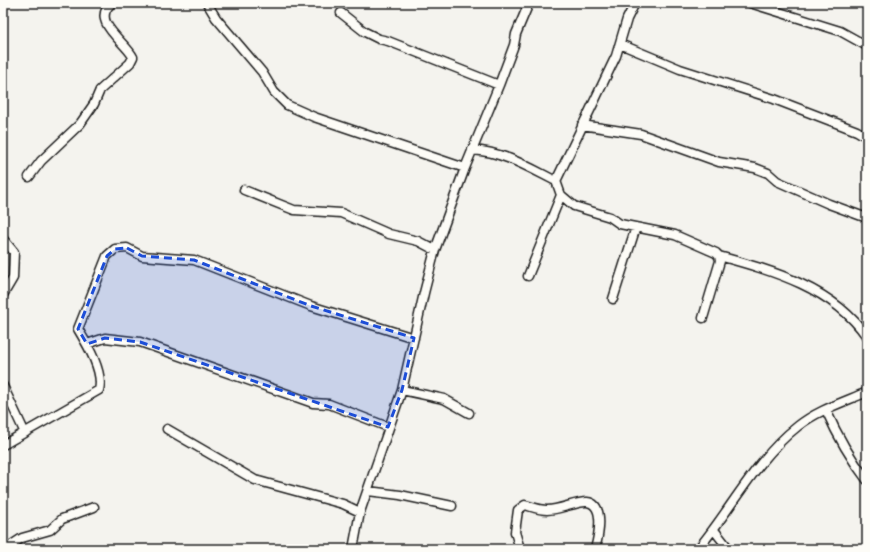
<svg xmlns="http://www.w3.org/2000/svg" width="870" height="552" font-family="Delius,sans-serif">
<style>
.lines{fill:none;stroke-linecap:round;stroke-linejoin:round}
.minor-casing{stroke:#1c1c1c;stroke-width:11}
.minor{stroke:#fdfcf7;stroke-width:8}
.marked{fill:#1d4ed8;fill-opacity:0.2;stroke:#1d4ed8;stroke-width:3;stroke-dasharray:8 5;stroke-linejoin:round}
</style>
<rect width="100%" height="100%" fill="#f4f3ee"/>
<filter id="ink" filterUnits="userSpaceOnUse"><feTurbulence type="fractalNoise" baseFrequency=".025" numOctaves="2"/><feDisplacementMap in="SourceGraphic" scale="8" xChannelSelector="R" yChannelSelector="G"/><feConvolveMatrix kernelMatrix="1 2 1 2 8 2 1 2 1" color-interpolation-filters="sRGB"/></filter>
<g filter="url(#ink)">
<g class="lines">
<defs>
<path id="minor" d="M207,3l9,15 46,54 12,20 13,13 27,12 151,51
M750,3l90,28 27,15
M341,13l24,19 14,7 9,2 111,44
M620,44l60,25 94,30 83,32 10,6
M582,125l59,9 78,28 36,6 13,5 9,8 52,23 38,14
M472,150c32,2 56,17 84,31l5,14 13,11 36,11 10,7 55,11 41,18 3,3 1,5 -17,57
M29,177l12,-16 39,-37 14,-20 6,-14 30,-27 3,-6c-7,-15 -44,-36 -21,-54
M556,181l60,-125 11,-37 8,-16
M244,190l50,20 47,3 48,21 29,7 17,9
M3,239l11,13 -1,26 -10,17
M719,256c54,15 115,32 148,81
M528,276l33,-81
M613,299l23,-72
M87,344l18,-6 35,4 173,61 16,1 59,23
M3,386l22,47
M402,390l42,9 25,14
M826,410c11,25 24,48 41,70
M167,429l88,51 88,24 17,8
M3,445l96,-55c5,-18 -12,-46 -21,-61l29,-73 8,-7 12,-1 15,8 52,4 117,46 103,32
M368,491l32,4 52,11
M714,530l15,19
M5,549l17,-11 28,-8 12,-11 32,-12
M353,549l7,-37 42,-122 22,-97 11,-43 30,-82 34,-83 15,-40 2,-11 13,-31
M520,549l-5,-17 3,-22 7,-5c7,2 15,5 22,5 12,0 32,-9 40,-8 19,2 11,36 8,47
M698,549c34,-41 58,-90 100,-123 20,-16 46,-24 69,-34"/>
</defs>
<use href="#minor" class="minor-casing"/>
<use href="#minor" class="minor"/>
</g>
</g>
<path class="marked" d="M127,248l15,8 52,4 117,46 103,32 -12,52 -14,37 -248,-85 -35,-4 -18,6 -9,-15 29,-73 8,-7z"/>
<rect width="870" height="552" fill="none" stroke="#fdfcf7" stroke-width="16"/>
<rect x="8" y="8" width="854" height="536" fill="none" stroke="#1c1c1c" stroke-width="1.5" filter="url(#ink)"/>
</svg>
